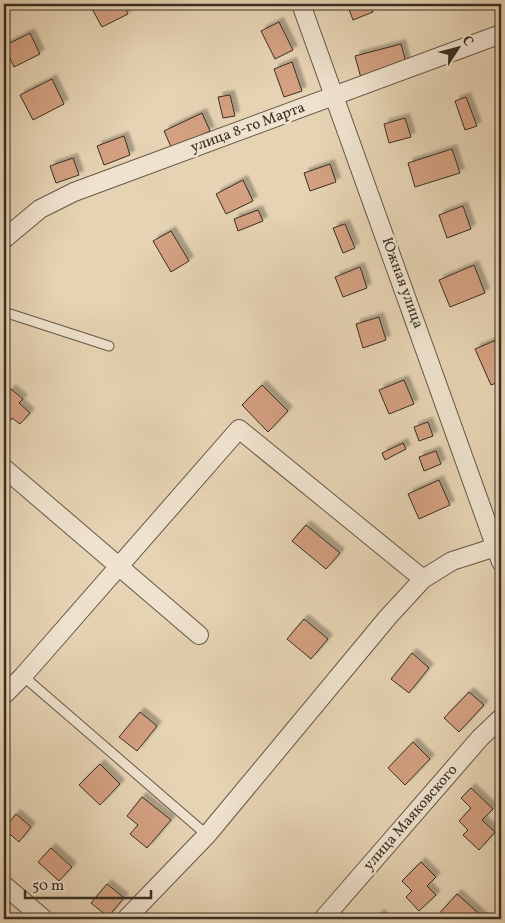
<svg xmlns="http://www.w3.org/2000/svg" width="505" height="923" font-family="Vollkorn,serif">
<style>
.building{fill:#d3a081;stroke:#382e22;filter:url(#shadow)}
.lines{fill:none;stroke-linecap:round;stroke-linejoin:round}
.lane-casing{stroke:#645746;stroke-width:11}
.street-casing{stroke:#645746;stroke-width:20}
.lane{stroke:#efe2ce;stroke-width:9}
.street{stroke:#efe2ce;stroke-width:18}
.labels{text-anchor:middle;dominant-baseline:central;stroke-width:5;stroke-linejoin:round;paint-order:stroke}
.street-label{font-size:15px;fill:#382e22;stroke:#efe2ce}
</style>
<defs>
<filter id="shadow"><feDropShadow dx="4.5" dy="-4.5" stdDeviation="1" flood-color="#0004"/></filter>
</defs>
<rect width="100%" height="100%" fill="#e6d3b3"/>
<filter id="stains"><feTurbulence type="fractalNoise" baseFrequency=".004" numOctaves="4"/><feColorMatrix values="0 0 0 0 .2 0 0 0 0 .09 0 0 0 0 .02 0 0 0 .5 -.17"/></filter>
<radialGradient id="worn" r=".72"><stop offset=".6" stop-color="#630" stop-opacity="0"/><stop offset="1" stop-color="#630" stop-opacity=".3"/></radialGradient>
<path class="building" d="M98,4h25l5,10 -26,13 -11,-20z
M347,4h23l3,8 -20,8z
M279,22l14,28 -18,9 -14,-28z
M30,33l10,21 -26,13 -10,-21z
M401,44l6,22 -46,12 -6,-22z
M292,62l10,29 -18,6 -10,-28z
M52,79l12,25 -31,16 -13,-25z
M230,95l5,21 -12,2 -5,-21z
M466,97l11,29 -12,4 -10,-29z
M202,113l8,18 -38,18 -8,-18z
M405,118l6,19 -22,6 -5,-19z
M124,136l6,19 -26,10 -7,-19z
M452,149l8,24 -45,14 -7,-24z
M73,158l6,17 -23,8 -6,-17z
M330,164l6,18 -26,9 -6,-18z
M243,180l10,21 -27,13 -10,-20z
M463,206l8,23 -24,9 -8,-23z
M258,210l5,11 -25,10 -4,-12z
M345,224l10,24 -12,5 -10,-25z
M171,231l18,30 -18,11 -18,-31z
M474,265l11,28 -35,14 -11,-27z
M360,267l7,21 -24,9 -8,-20z
M379,317l7,23 -23,8 -7,-24z
M501,338v43l-10,4 -16,-36z
M404,380l10,24 -25,10 -10,-24z
M262,385l26,26 -20,21 -26,-27z
M11,389l12,10 -4,4 11,10 -10,11 -8,-6 -7,8 -1,-29z
M428,422l5,14 -14,5 -5,-14z
M403,443l3,6 -21,11 -3,-7z
M436,451l5,13 -17,7 -5,-14z
M439,480l11,25 -31,14 -11,-25z
M306,525l34,28 -14,16 -34,-28z
M304,619l24,20 -17,20 -24,-20z
M412,653l17,15 -20,25 -18,-14z
M469,692l15,13 -25,27 -15,-14z
M140,712l17,14 -20,25 -18,-14z
M413,742l17,17 -25,26 -17,-17z
M100,764l20,20 -20,21 -21,-20z
M471,788l22,21 -11,11 13,12 -16,18 -16,-15 5,-5 -9,-9 12,-13 -10,-10z
M142,797l29,23 -24,28 -17,-14 8,-9 -11,-9z
M16,814l15,13 -12,15 -15,-13z
M51,848l21,19 -13,14 -21,-19z
M421,862l15,15 -9,9 9,9 -17,16 -13,-14 6,-6 -10,-10z
M107,884l17,14 -16,19 -17,-14z
M457,894l28,25h-46l-3,-2z
M380,914l5,5h-11z"/>
<g class="lines">
<defs>
<path id="lane" d="M4,312l105,34
M23,676l184,159"/>
<path id="street" d="M301,4l200,558
M4,239l36,-30 34,-17 427,-158
M4,468l195,167
M4,695l19,-19 216,-247 184,150 29,-18 44,-14
M4,885l40,34
M126,919l81,-84 181,-218 35,-38
M323,919l157,-181 21,-20"/>
</defs>
<use href="#lane" class="lane-casing"/>
<use href="#street" class="street-casing"/>
<use href="#lane" class="lane"/>
<use href="#street" class="street"/>
</g>
<g class="labels">
<g class="street-label">
<text transform="translate(248 128) rotate(-20)">улица 8-го Марта</text>
<text transform="translate(402 283) rotate(70)">Южная улица</text>
<text transform="translate(411 818) rotate(-49)">улица Маяковского</text>
</g>
</g>
<rect width="505" height="923" fill="none" stroke="#e6d3b3" stroke-width="20"/>
<rect x="5" y="5" width="495" height="913" fill="none" stroke="#382e22" stroke-width="2.5"/>
<rect x="10" y="10" width="485" height="903" fill="none" stroke="#382e22"/>
<g transform="translate(458 48) rotate(54)" stroke="#efe2ce" stroke-width="4" paint-order="stroke">
<path d="M0-4L9 19L0 12L-9 19Z" fill="#382e22"/>
<text y="-8" font-size="14" font-weight="bold" text-anchor="middle" fill="#382e22">С</text>
</g>
<path d="M25 890v8h126v-8" fill="none" stroke="#382e22" stroke-width="2.5"/>
<text x="32" y="890" font-size="15" fill="#382e22" stroke="#efe2ce" stroke-width="4" paint-order="stroke">50 m</text>
<rect width="100%" height="100%" filter="url(#stains)"/>
<rect width="100%" height="100%" fill="url(#worn)"/>
</svg>
